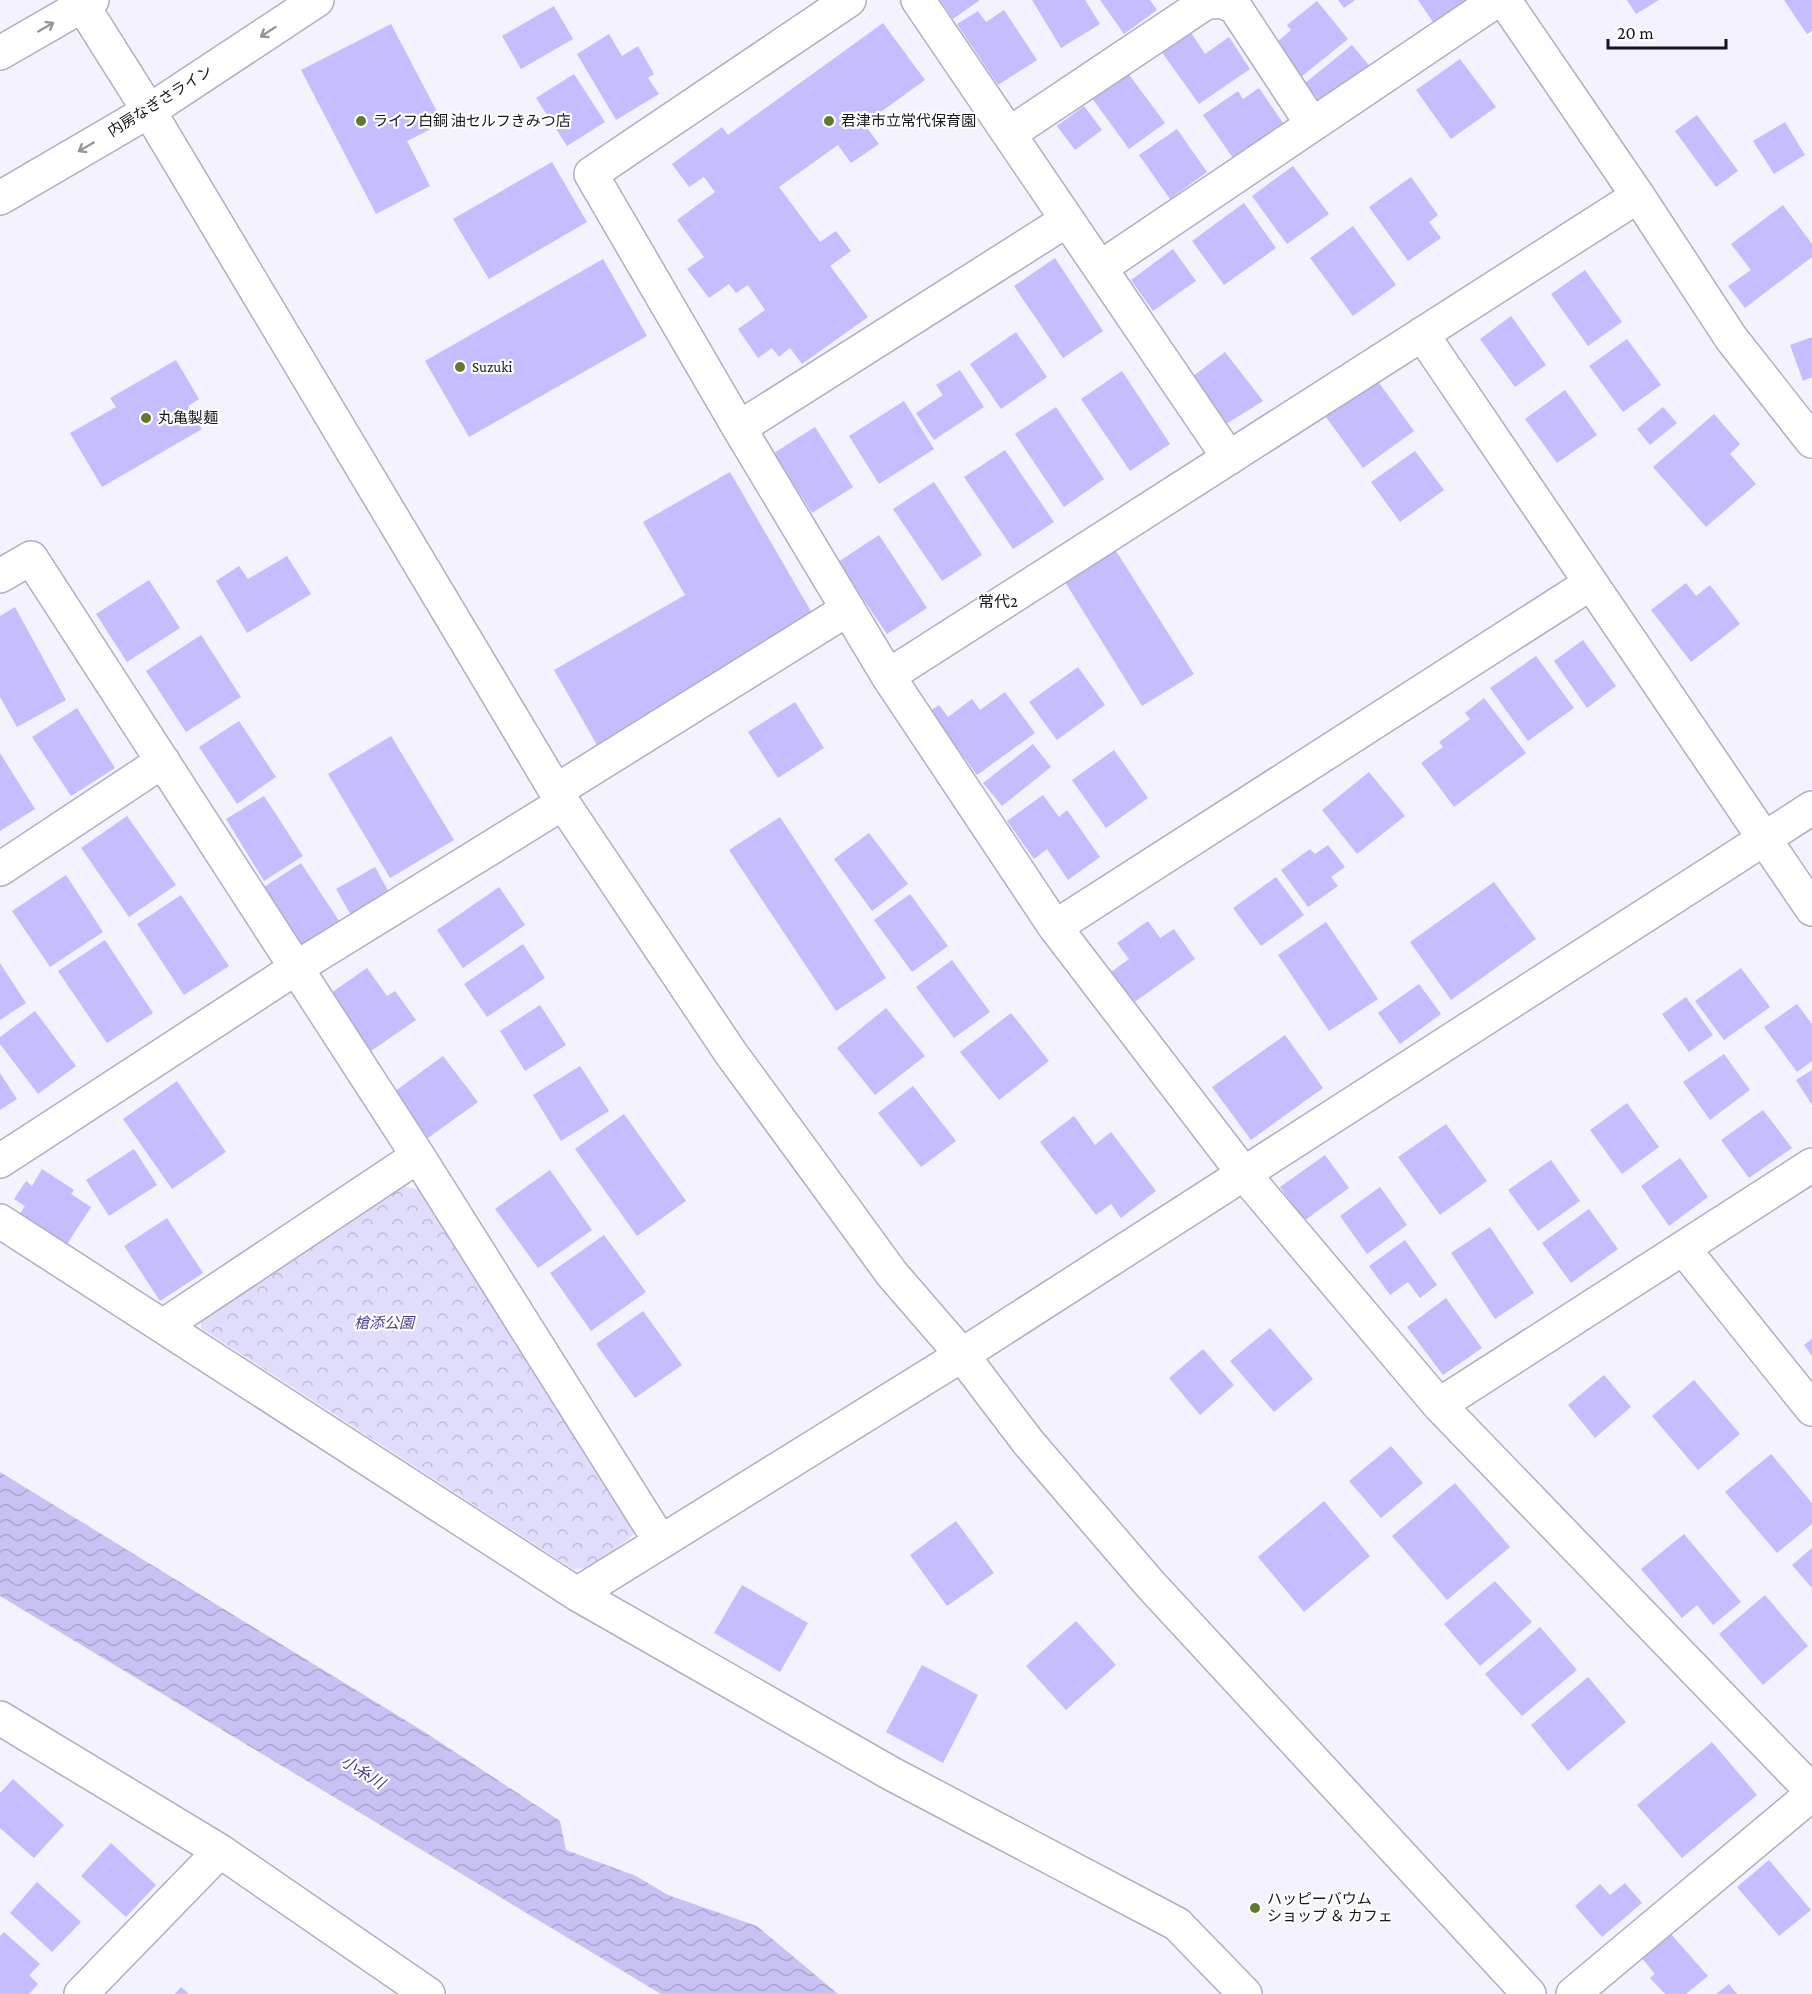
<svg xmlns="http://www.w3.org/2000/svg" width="1812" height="1994" font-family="'Crimson Pro','Noto Sans JP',serif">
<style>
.forest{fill:url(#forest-crowns)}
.water{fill:url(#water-waves)}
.building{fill:#c4bdff}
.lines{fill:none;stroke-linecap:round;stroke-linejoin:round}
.minor-casing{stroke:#b0aec2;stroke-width:36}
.tertiary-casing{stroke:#b0aec2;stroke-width:36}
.trunk-casing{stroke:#b0aec2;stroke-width:36}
.minor{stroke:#fff;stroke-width:33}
.tertiary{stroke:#fff;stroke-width:33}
.trunk{stroke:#fff;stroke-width:33}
.oneway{stroke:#969699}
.poi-dot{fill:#617b2e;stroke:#fff;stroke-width:2}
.labels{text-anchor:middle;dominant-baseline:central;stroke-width:4.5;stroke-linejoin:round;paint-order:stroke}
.street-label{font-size:15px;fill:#15151c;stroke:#fff}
.poi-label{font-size:15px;fill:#15151c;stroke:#fff;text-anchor:start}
.park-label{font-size:15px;font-style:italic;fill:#503b97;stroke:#fff}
.neighbourhood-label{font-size:16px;fill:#15151c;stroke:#fff}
.water-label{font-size:16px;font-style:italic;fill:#4d3793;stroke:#fff}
</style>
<defs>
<pattern id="forest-crowns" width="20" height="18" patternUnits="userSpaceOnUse" patternTransform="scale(1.5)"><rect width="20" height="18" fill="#dfdcfc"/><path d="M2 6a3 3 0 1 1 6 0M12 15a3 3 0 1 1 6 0" fill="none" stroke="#bebcd7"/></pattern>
<pattern id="water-waves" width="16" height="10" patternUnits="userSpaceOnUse" patternTransform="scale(1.5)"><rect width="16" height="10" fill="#c7c2f3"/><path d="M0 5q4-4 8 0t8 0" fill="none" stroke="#aaa6d0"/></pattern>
</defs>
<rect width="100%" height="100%" fill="#f3f2fe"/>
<path class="forest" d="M402,1186l20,4 213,331 -2,14 -41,33 -19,1 -372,-241v-13z"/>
<path class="water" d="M0,1472l423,259 137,90 6,29 70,26 32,19 89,31 81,68h-177l-661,-398z"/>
<path class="building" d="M940,0h40l-27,19z
M1032,0h53l15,24 -39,24z
M1100,0h50l7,10 -33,24z
M1338,0h17l-11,8z
M1418,0h46l3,5 -32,20z
M1627,0h32l-23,14z
M1784,0h28v31l-5,3z
M1317,1l31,38 -47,38 -26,-33 16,-14 -4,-5z
M554,6l19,33 -52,30 -19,-33z
M1004,10l33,50 -39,25 -41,-61 21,-13 8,11z
M883,23l42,57 -61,44 15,20 -28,19 -13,-18 -59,42 41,55 16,-11 15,20 -21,15 38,51 -66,47 -12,-16 -11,9 -7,-9 -14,10 -20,-29 27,-19 -17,-25 -12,8 -7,-9 -20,14 -22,-29 17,-12 -27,-37 38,-28 -11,-15 -15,10 -17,-23 50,-37 6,8z
M391,24l52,99 -36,18 23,45 -54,28 -75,-144z
M1190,31l15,23 24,-17 21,32 -51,35 -38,-53z
M609,34l13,22 16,-10 16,28 -6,4 11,16 -43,26 -39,-66z
M1352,45l21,25 -48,38 -20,-25z
M1460,59l36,48 -45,32 -35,-49z
M1127,72l38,51 -36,26 -37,-51z
M574,74l31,48 -38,24 -31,-48z
M1259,88l24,35 -50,35 -30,-43 35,-24 5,8z
M1084,106l18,24 -27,20 -18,-24z
M1697,115l41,56 -22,16 -41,-56z
M1785,122l20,33 -31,19 -21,-33z
M1177,129l30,43 -37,27 -31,-44z
M552,162l35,60 -98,57 -36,-60z
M1293,166l36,48 -42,30 -35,-48z
M1411,177l27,38 -9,7 12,16 -33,23 -39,-54z
M1244,203l32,45 -52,37 -32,-44z
M1783,205l29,39v13l-67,51 -17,-22 23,-16 -20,-26z
M1353,226l43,59 -43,31 -43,-58z
M1173,249l23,32 -43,30 -22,-31z
M1055,258l48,73 -40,27 -49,-72z
M603,259l44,77 -178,101 -44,-76z
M1585,270l37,52 -34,24 -37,-52z
M1511,316l35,49 -31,22 -35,-48z
M1016,332l31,45 -46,32 -31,-45z
M1812,337v40l-9,4 -13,-36z
M1627,339l34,46 -38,27 -34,-46z
M1225,352l38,49 -37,23 -34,-47z
M176,360l23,39 -11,7 14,23 -100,58 -32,-54 46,-26 -6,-9z
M960,370l24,37 -50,33 -18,-27 27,-18 -7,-10z
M1122,371l48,73 -40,27 -49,-72z
M1377,380l37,51 -51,37 -37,-51z
M1565,390l32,45 -40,28 -32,-44z
M904,401l30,48 -55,35 -30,-48z
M1056,407l48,72 -40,28 -49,-73z
M1663,407l14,16 -27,22 -13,-16z
M1714,414l26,30 -10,10 26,30 -50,43 -53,-60z
M815,427l38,60 -41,26 -38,-60z
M1005,450l49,72 -41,27 -49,-72z
M1415,451l29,39 -44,32 -29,-40z
M730,472l86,148 -219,125 -43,-75 131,-75 -42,-73z
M934,482l48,73 -40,26 -49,-72z
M879,535l48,73 -40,26 -49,-72z
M1116,551l78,123 -52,32 -77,-124z
M287,556l24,38 -64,39 -31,-52 23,-15 9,13z
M149,580l31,48 -53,34 -31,-48z
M1686,583l10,13 14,-11 30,39 -49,38 -40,-52z
M15,607l51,93 -49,27 -17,-30v-81z
M201,635l40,62 -55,35 -40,-61z
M1583,640l33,46 -29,22 -33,-47z
M1536,656l38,52 -46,33 -38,-53z
M1078,667l27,38 -48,35 -28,-38z
M1005,692l30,41 -58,42 -47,-64 9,-6 9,12 24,-18 8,11z
M1484,698l42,55 -72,54 -33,-44 22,-16 -4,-5 31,-23 -5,-6z
M795,702l29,46 -46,30 -30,-46z
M77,708l38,60 -44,28 -39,-59z
M239,721l37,56 -39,27 -38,-57z
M391,736l63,104 -64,38 -62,-104z
M1033,744l18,23 -49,39 -19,-23z
M1114,750l34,48 -42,30 -34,-48z
M0,753l35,56 -35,22z
M1369,772l36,44 -48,38 -35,-44z
M1043,795l16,22 8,-7 33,47 -32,23 -21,-31 -13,10 -27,-38z
M264,796l39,60 -39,25 -38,-62z
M127,816l49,69 -47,32 -48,-69z
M780,817l106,161 -50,33 -107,-161z
M869,833l39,51 -36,27 -38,-52z
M1328,845l17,22 -14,10 7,9 -30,21 -27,-37 29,-21 5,5z
M301,863l40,61 -38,24 -39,-61z
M375,867l16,29 -39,21 -16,-28z
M66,875l37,57 -53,35 -38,-56z
M1276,877l28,38 -43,31 -28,-38z
M1494,882l42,57 -85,61 -41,-58z
M499,887l26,38 -62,43 -26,-38z
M910,894l38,52 -36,26 -38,-52z
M181,895l48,71 -45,29 -47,-71z
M1148,921l12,17 14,-9 21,30 -62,44 -22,-31 18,-13 -12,-16z
M1326,922l52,77 -49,32 -51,-76z
M105,940l48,73 -46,30 -49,-72z
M523,944l22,34 -58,39 -23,-33z
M952,960l38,52 -36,26 -38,-51z
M0,963l26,40 -26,17z
M367,968l20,28 8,-5 21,29 -45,31 -40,-58z
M1741,968l29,39 -46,33 -29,-39z
M1419,984l22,30 -41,30 -22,-31z
M1686,997l27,38 -24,17 -27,-38z
M1797,1004l15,20v37l-15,11 -33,-45z
M540,1005l26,40 -41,26 -25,-40z
M886,1008l39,48 -50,39 -38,-47z
M35,1011l41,55 -38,28 -38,-50v-7z
M1011,1013l38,48 -50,39 -39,-48z
M1285,1035l38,53 -72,52 -39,-53z
M1724,1054l26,36 -40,30 -27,-38z
M443,1056l35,46 -50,36 -34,-46z
M580,1066l29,45 -48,30 -28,-46z
M1812,1070v35l-16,-25z
M0,1073l17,26 -17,11z
M177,1081l49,71 -54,37 -49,-70z
M913,1086l43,55 -35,26 -43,-54z
M1627,1103l32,44 -37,27 -32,-44z
M1763,1110l29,38 -43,30 -28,-38z
M624,1114l62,87 -49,35 -62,-87z
M1074,1116l21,29 16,-13 45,59 -35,27 -10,-14 -15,11 -56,-73z
M1446,1124l41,57 -47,34 -42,-58z
M134,1149l23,36 -48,31 -23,-36z
M1325,1155l24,33 -45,33 -24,-34z
M1680,1158l28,39 -39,29 -28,-40z
M1551,1160l29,41 -42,30 -30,-41z
M42,1169l32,21 -3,4 20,13 -27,42 -47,-31 8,-12 -11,-7 12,-18 6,5z
M550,1170l42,60 -54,38 -43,-59z
M1380,1187l27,38 -40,29 -27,-38z
M1589,1209l29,40 -47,34 -29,-40z
M167,1218l36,55 -43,28 -36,-55z
M1490,1227l44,66 -39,26 -44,-66z
M604,1235l42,57 -55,39 -41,-58z
M1405,1240l32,45 -17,13 -12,-16 -18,13 -21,-29z
M1446,1298l36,50 -39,27 -36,-48z
M643,1311l39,54 -47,33 -39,-54z
M1270,1328l43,51 -39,33 -44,-51z
M1812,1339v17l-8,-11z
M1203,1349l31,36 -34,30 -31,-37z
M1604,1375l27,32 -36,31 -27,-33z
M1694,1380l46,54 -42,36 -46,-54z
M1391,1446l32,37 -42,35 -32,-37z
M1771,1454l41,49v21l-35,29 -52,-61z
M1455,1483l55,64 -63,53 -55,-64z
M1324,1501l46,55 -66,56 -46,-55z
M956,1521l38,52 -47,33 -37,-51z
M1684,1534l57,68 -28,23 -16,-20 -15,13 -41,-49z
M1812,1548v40l-20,-23z
M1495,1581l37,41 -52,44 -36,-42z
M742,1585l66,38 -28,49 -66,-39z
M1765,1595l43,51 -45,39 -44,-51z
M1076,1621l40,44 -50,45 -40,-44z
M1540,1627l37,43 -55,46 -37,-42z
M922,1665l56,30 -35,68 -57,-31z
M1588,1677l38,45 -58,49 -37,-46z
M1712,1742l45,53 -75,63 -45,-53z
M13,1779l51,46 -30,33 -34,-30v-35z
M111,1843l45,42 -30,32 -45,-41z
M1769,1860l42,50 -32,26 -42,-49z
M37,1882l44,40 -29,30 -42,-39z
M1625,1883l17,20 -40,34 -27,-31 25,-22 10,11z
M4,1932l36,32 -11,11 9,9 -9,10h-29v-58z
M1670,1933l38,43 -22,18h-21l-15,-16 5,-4 -14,-17z
M1729,1984l8,10h-21z
M181,1987l8,7h-14z"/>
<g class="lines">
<defs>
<path id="minor" d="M849,0l-258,174 148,254 149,248 167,251 189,247 195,231 373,386
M918,0l311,458
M1009,134l196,-131 16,-2 14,6 77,117
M1100,268l397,-268
M1422,334l390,575
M739,428l328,-208
M0,576l31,-18 387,598 242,385
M888,676l750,-480
M556,791l292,-182
M0,869l163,-108
M1055,927l536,-344
M0,1161l296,-193 267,-165
M0,1221l577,373 315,180 285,150 68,70
M1683,1248l129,161
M163,1326l255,-170
M1439,1405l373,-240
M577,1594l385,-239 850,-547
M0,1718l220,133 208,143
M81,1994l139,-143
M1573,1994l239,-200"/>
<path id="tertiary" d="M79,0l70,111 414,692 167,249 162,222 70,81 66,87 122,142 379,410
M1504,0l134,196 93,142 81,103"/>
<path id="trunk" d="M0,53l92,-53
M0,198l149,-87 168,-111"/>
</defs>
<use href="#minor" class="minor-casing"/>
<use href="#tertiary" class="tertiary-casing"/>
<use href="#trunk" class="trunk-casing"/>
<use href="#minor" class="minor"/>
<use href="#tertiary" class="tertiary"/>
<use href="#trunk" class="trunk"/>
</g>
<defs><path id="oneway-shaft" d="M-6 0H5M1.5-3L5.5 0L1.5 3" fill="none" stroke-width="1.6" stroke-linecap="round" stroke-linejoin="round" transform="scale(1.5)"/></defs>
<g class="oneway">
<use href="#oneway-shaft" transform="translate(46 27) rotate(-30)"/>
<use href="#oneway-shaft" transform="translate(268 32) rotate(147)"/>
<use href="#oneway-shaft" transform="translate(86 147) rotate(150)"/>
</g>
<g class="poi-dot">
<circle cx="361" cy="121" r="6"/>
<circle cx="829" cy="121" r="6"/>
<circle cx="460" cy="367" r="6"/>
<circle cx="146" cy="418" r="6"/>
<circle cx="1255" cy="1908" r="6"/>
</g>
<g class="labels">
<g class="street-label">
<text transform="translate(160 101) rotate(-32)">内房なぎさライン</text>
</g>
<g class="poi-label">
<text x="373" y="121">ライフ白銅 油セルフきみつ店</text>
<text x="841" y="121">君津市立常代保育園</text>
<text x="472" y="367">Suzuki</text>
<text x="158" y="418">丸亀製麺</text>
<text x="1267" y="1899">ハッピーバウム<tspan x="1267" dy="17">ショップ ＆ カフェ</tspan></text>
</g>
<g class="park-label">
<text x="384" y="1323">槍添公園</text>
</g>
<g class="neighbourhood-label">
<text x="998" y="601">常代2</text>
</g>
<g class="water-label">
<text transform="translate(363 1772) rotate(32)">小糸川</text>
</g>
</g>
<path d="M1608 39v9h118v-9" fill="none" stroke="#15151c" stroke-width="3"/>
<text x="1617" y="39" font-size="18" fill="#15151c" stroke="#ffffff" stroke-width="4.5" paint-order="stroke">20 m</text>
</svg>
